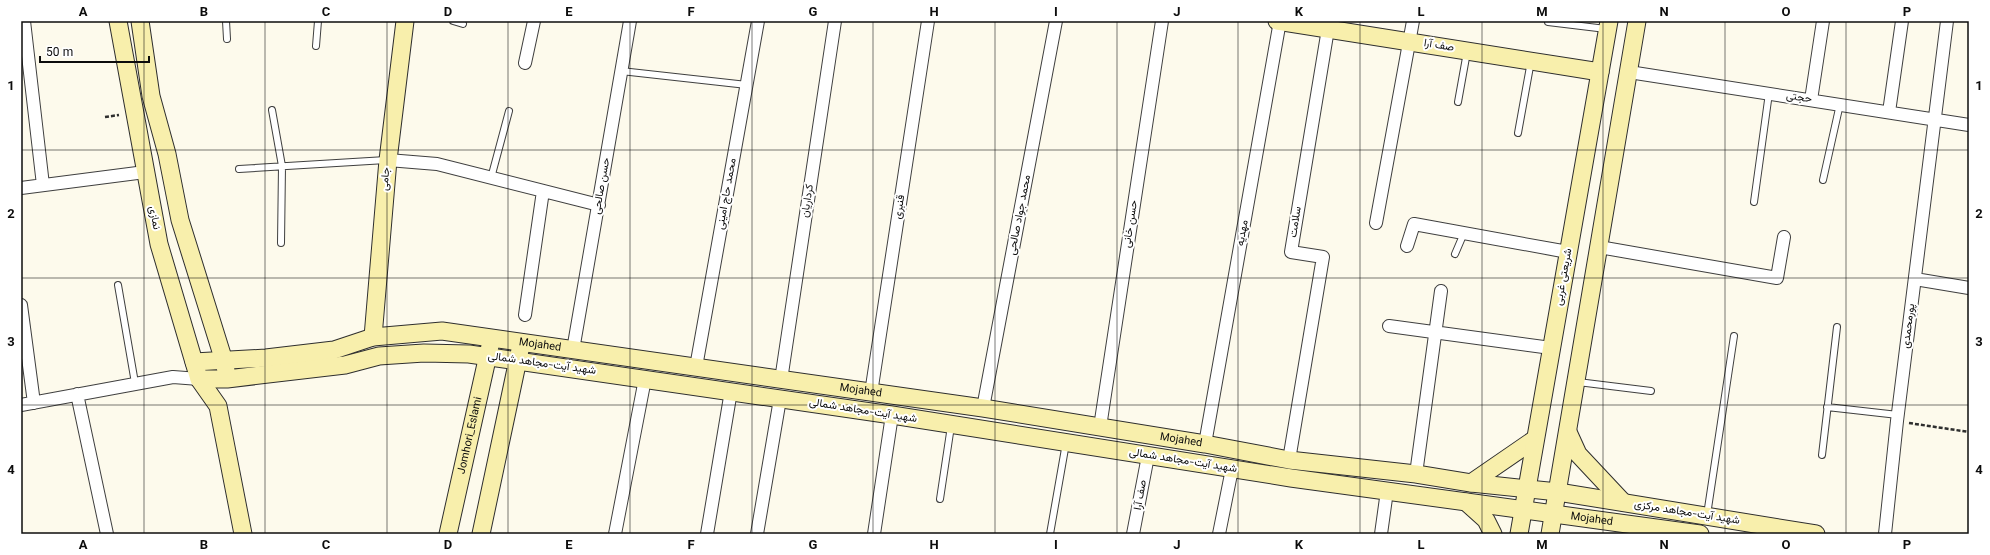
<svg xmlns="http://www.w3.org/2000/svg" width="1990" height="555" font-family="Georgia,Vazirmatn,serif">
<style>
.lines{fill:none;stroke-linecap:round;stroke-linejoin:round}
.lane-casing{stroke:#3f3f3f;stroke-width:8}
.street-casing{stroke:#3f3f3f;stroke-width:14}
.secondary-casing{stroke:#2e2e2e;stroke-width:19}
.path{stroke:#2e2e2e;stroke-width:2.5;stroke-dasharray:4 2;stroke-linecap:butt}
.lane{stroke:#fff;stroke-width:6}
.street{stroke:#fff;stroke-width:12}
.secondary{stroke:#f8efac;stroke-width:17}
.grid{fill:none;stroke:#0c0c0c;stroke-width:1;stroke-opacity:0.55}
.labels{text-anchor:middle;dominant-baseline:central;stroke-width:4;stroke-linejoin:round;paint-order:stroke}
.street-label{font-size:11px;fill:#0c0c0c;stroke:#fff}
.neatline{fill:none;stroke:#0c0c0c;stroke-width:1.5}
.grid-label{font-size:13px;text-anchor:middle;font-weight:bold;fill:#0c0c0c}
</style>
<rect width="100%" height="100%" fill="#fdfaec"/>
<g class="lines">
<defs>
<path id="lane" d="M226,21l1,18
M453,21l10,3
M1548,22l58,7
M316,46l2,-25
M621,71l126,14
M1458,102l9,-50
M272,110l10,56 -1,77
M1518,133l13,-72
M239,169l147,-9
M491,178l18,-67
M1823,180l17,-76
M1754,202l15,-109
M1455,254l9,-21
M118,285l17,98
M1578,382l73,9
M1827,407l71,8
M1822,455l15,-128
M940,499l11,-73
M1707,515l27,-179
M1050,534l16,-91"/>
<path id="street" d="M24,21l19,164
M525,63l9,-42
M1629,72l340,53
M1811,100l12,-79
M1889,112l13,-91
M388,160l49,4 162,41
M21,188l124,-16
M1376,223l37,-202
M1407,246l7,-22 154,28
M1599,247l178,31 7,-41
M1915,279l54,9
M21,305l13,98
M525,315l18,-124
M1389,326l162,22
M573,350l57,-329
M696,367l62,-346
M781,380l54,-359
M871,393l57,-372
M77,394l30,140
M21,405l152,-28 26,2
M983,408l73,-387
M1100,427l62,-406
M1205,444l75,-423
M1289,460l34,-203 -32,-5 37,-223
M1416,474l25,-183
M615,534l30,-155
M707,534l24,-143
M757,534l23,-135
M874,534l18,-119
M1133,534l15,-78
M1219,534l13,-65
M1381,534l6,-43
M1885,534l12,-113 50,-400"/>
<g id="secondary">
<path d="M118,21l41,223 40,135 19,27 25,128"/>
<path d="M140,21l11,75 16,58 13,66 44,141 2,10"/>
<path d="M1277,21l323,51"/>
<path d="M373,337l15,-177 17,-139"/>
<path id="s1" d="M194,362l72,-4 68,-8 39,-13 69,-6 541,77 222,36 84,16 127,14 55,9 87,9 258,42"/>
<path id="s2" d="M199,379h28l118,-14 34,-9 45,-3 45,1 423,61 399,63 409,56"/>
<path d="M1568,432l10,22 45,48"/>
<path d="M1471,483l64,-44"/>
<path d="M1466,502l20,18 7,14"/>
<path id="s3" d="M448,534l42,-188"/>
<path d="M481,534l39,-184"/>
<path d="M1519,534l90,-513"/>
<path d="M1550,534l87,-513"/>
</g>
</defs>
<use href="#lane" class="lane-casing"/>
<use href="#street" class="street-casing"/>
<use href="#secondary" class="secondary-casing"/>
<path class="path" d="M105,117l14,-2
M1909,423l60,9"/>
<use href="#lane" class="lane"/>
<use href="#street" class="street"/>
<use href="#secondary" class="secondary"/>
</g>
<path class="grid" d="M144,21v513M265,21v513M387,21v513M508,21v513M630,21v513M752,21v513M873,21v513M995,21v513M1117,21v513M1238,21v513M1360,21v513M1482,21v513M1603,21v513M1725,21v513M1846,21v513M21,150h1948M21,278h1948M21,405h1948"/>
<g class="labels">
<g class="street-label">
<text transform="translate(1439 46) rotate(9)">صف آرا</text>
<text transform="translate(1799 98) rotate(9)">حجتی</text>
<text transform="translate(386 179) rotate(-85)">جامی</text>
<text transform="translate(602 186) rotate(-80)">حسن صالحی</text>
<text transform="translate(727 194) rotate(-80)">محمد حاج امینی</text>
<text transform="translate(808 201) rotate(-81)">کرداریان</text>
<text transform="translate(900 207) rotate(-81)">قنبری</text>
<text transform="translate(1020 215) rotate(-79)">محمد جواد صالحی</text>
<text transform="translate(154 218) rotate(79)">نمازی</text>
<text transform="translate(1296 222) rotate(-81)">سلامت</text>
<text transform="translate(1131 224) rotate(-81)">حسن خانی</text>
<text transform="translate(1243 233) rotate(-80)">مهدیه</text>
<text transform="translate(1564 277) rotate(-80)">شریعتی غربی</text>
<text transform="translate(1909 326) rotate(-83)">پورمحمدی</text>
<text stroke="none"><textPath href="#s1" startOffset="350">Mojahed</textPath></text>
<text transform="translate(542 364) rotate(8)">شهید آیت-مجاهد شمالی</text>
<text stroke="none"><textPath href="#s1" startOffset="674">Mojahed</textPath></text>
<text transform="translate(863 411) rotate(9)">شهید آیت-مجاهد شمالی</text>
<text stroke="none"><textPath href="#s3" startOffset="101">Jomhori_Eslami</textPath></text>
<text stroke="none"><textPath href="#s1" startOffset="998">Mojahed</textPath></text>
<text transform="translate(1183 461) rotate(9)">شهید آیت-مجاهد شمالی</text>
<text transform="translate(1141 495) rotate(-80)">صف آرا</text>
<text transform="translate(1687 513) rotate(9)">شهید آیت-مجاهد مرکزی</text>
<text stroke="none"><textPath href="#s2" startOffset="1407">Mojahed</textPath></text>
</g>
</g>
<rect width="1990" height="555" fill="none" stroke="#ffffff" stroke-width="44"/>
<path d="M40 56v6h109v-6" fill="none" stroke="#0c0c0c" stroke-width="2"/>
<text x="46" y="56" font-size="12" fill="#0c0c0c" stroke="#ffffff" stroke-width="3" paint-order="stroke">50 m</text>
<rect x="22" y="22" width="1946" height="511" class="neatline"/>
<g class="grid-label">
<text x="83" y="16">A</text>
<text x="204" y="16">B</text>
<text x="326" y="16">C</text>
<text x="448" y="16">D</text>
<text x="569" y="16">E</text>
<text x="691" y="16">F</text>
<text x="813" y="16">G</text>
<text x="934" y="16">H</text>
<text x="1056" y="16">I</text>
<text x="1177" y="16">J</text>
<text x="1299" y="16">K</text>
<text x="1421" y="16">L</text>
<text x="1542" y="16">M</text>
<text x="1664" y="16">N</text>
<text x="1786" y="16">O</text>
<text x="1907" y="16">P</text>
<text x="11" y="90">1</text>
<text x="1979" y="90">1</text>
<text x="11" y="218">2</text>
<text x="1979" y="218">2</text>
<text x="11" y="346">3</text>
<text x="1979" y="346">3</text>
<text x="11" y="474">4</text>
<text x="1979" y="474">4</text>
<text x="83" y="549">A</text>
<text x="204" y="549">B</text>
<text x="326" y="549">C</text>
<text x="448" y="549">D</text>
<text x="569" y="549">E</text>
<text x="691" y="549">F</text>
<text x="813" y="549">G</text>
<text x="934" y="549">H</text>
<text x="1056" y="549">I</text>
<text x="1177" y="549">J</text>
<text x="1299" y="549">K</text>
<text x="1421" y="549">L</text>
<text x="1542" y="549">M</text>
<text x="1664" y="549">N</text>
<text x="1786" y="549">O</text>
<text x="1907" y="549">P</text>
</g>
</svg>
